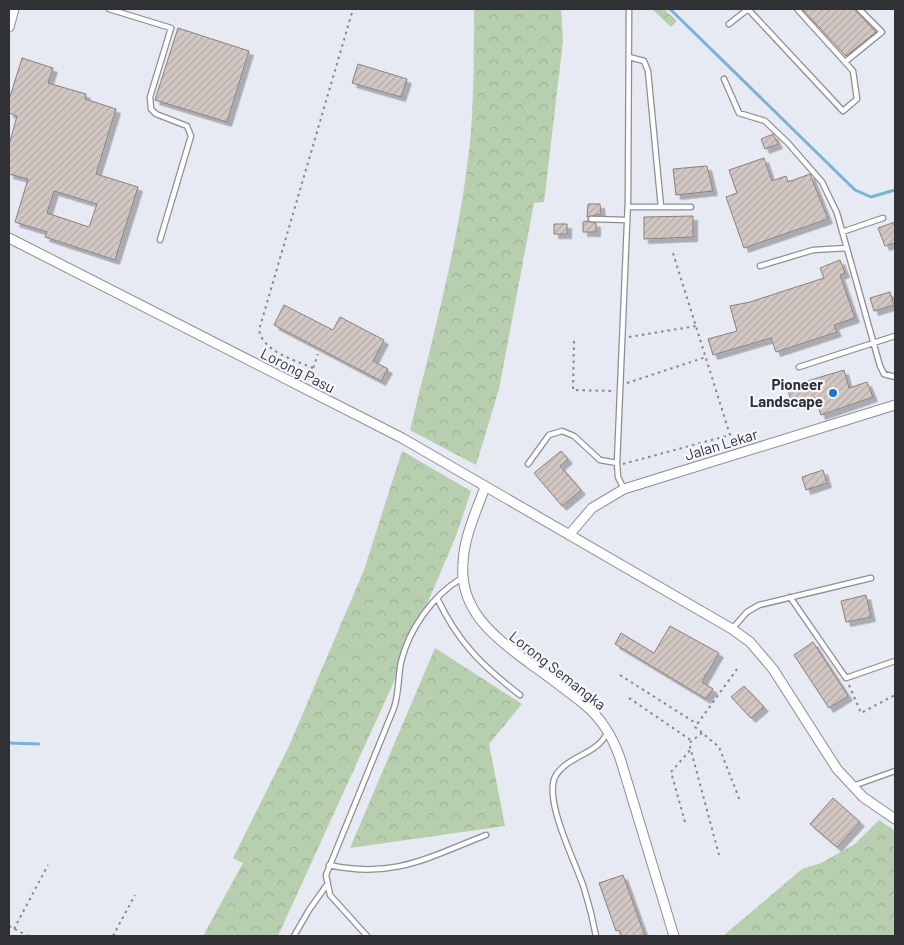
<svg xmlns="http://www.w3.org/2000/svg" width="904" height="945" font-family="Barlow,sans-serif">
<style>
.forest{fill:url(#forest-crowns)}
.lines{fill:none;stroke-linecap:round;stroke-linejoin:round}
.stream{stroke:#76b3d5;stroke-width:3}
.building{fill:url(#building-hatch);stroke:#8a807b;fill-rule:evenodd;filter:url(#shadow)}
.service-casing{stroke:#8c8d97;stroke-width:7}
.minor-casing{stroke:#8c8d97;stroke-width:11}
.path{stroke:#87888f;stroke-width:2;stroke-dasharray:2.5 4;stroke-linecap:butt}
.service{stroke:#fff;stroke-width:4.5}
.minor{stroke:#fff;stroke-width:9}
.poi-dot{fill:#1d77c4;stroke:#f5f6ff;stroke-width:2}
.labels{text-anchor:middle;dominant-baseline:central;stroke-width:4.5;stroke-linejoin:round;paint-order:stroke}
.street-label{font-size:15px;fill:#303135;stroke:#f5f6ff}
.poi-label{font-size:15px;font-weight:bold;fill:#303135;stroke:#f5f6ff;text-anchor:end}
</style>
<defs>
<pattern id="forest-crowns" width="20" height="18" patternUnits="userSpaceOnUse" patternTransform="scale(1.25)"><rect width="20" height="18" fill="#b7cfae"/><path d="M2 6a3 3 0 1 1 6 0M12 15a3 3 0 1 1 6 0" fill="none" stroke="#9eb296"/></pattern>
<pattern id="building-hatch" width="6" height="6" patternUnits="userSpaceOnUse" patternTransform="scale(1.25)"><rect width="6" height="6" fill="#d2c7c2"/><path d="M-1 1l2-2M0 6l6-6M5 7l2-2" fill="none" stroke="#b5aba7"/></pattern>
<filter id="shadow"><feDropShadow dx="4.5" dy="4.5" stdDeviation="0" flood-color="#0004"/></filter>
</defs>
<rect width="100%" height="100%" fill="#e7e9f3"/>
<path class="forest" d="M474,9h87l2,32 -19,161 -10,1 -35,186 -23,76 -66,-35c24,-98 52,-198 61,-299 3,-41 3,-82 3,-122z
M652,9h12l13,12 -6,6z
M402,451l69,40 -15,45 -64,150 -114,250h-75l40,-73 -10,-5 56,-112 75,-176z
M435,648l87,56 -33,40 16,82 -155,22z
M879,820l16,11v105h-172l79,-67 19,-6 34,-19z"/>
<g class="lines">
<path class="stream" d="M670,9l185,181 16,7 24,-7
M9,743l30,1"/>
</g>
<path class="building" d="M802,9h52l22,23 -30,24z
M178,28l71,23 -22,71 -72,-22z
M22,58l31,10 -5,15 38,11 -1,5 31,10 -20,65 42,13 -23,73 -70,-23 2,-5 -32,-10 13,-43 -19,-5v-29l8,-29 -8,-3v-13zM54,191l43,13 -8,23 -42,-14z
M358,64l49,15 -6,18 -49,-14z
M773,134l5,10 -13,5 -4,-10z
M764,158l8,23 14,-5 2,6 22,-8 18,45 -84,29 -18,-51 11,-4 -8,-23z
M707,166l6,25 -37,4 -3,-26z
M588,204h12l1,10 -14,3z
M693,216v21l-49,2v-22z
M587,221l9,2v9h-13v-10z
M895,222v21l-10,3 -7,-18z
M554,224h13v10h-13z
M840,260l5,13 -5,2 15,43 -21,7 3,7 -61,20 -5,-14 -58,17 -5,-16 29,-8 -7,-25 20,-4 74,-24 -4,-10z
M890,292l4,13 -20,6 -4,-13z
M284,305l49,25 7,-13 44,23 -11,21 15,8 -7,12 -107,-56z
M844,370l5,18 18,-6 6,15 -52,18 -6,-18 -23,7 -5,-17z
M561,451l7,8 -8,7 21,24 -19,16 -28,-33z
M823,470l4,13 -21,7 -4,-13z
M866,595l5,22 -25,5 -5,-21z
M670,626l49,27 -17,29 11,7 -7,10 -91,-55 6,-11 33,20z
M813,642l35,54 -19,12 -35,-53z
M744,686l20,21 -13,11 -20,-21z
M833,798l27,24 -23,25 -27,-23z
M623,875l22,61h-23l-3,-6 -3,1 -17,-48z"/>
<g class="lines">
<defs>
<path id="service" d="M109,9l62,19 -21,69 1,12 5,5 31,12 4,10 -31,104
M748,9l95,102 14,-12 -4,-28 -8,-9
M797,9l48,53 37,-30 -23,-23
M729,24l19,-15
M629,57l15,4 4,10 13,136
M724,79l15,34 26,8 23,22 34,39 15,31 43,153 4,8 11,3
M628,207h63
M591,219l36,1
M842,232l41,-14
M760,266l53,-16 34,-2
M799,367l96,-31
M528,464l21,-29 13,-4 12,5 26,24 17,3
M624,489l-6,-12 -1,-14 11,-263 1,-191
M790,597l56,81 49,-17
M437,598c21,44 44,67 83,97
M732,629l15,-17 12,-7 112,-27
M853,786l42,-15
M329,865c64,14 98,-7 157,-30
M294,936l15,-26 17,-24
M367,936l-37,-41 -4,-20 68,-167c5,-15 4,-31 7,-46 8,-33 32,-67 61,-84
M596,936c-3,-16 -7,-32 -12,-48 -8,-25 -42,-90 -28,-113 13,-20 43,-21 52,-44"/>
<path id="minor" d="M9,27l5,-18
M9,238l393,200 330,191 18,13 23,27 64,100 26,28 32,22
M485,487c-9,25 -21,50 -22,76 -4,48 32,74 66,100 19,13 37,27 55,41 18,15 28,32 36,54l54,178
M569,535l23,-27 32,-19 271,-84"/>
</defs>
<use href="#service" class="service-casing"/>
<use href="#minor" class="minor-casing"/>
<path class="path" d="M629,337l67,-11
M574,341l-1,49 39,1
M313,368c-18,-8 -50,-16 -54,-38l94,-321
M309,380l9,-26
M627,383l79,-26
M623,464l107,-29 -58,-185
M737,669l-42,58 24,20 21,54
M620,675l77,49
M849,685l12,28 34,-18
M629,698l63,43
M702,733l-13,10 30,112
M685,822l-14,-50 20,-23
M9,926l19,10
M14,929l34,-64
M113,936l22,-41"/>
<use href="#service" class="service"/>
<use href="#minor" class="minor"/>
</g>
<circle class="poi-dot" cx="833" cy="393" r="5"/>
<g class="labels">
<g class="street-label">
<text transform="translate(298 370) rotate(27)">Lorong Pasu</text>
<text transform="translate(721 444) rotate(-17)">Jalan Lekar</text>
<text transform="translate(558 670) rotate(38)">Lorong Semangka</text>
</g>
<g class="poi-label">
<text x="823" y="384">Pioneer<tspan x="823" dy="17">Landscape</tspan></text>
</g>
</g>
<rect width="904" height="945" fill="none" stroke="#303135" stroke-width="20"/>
</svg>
